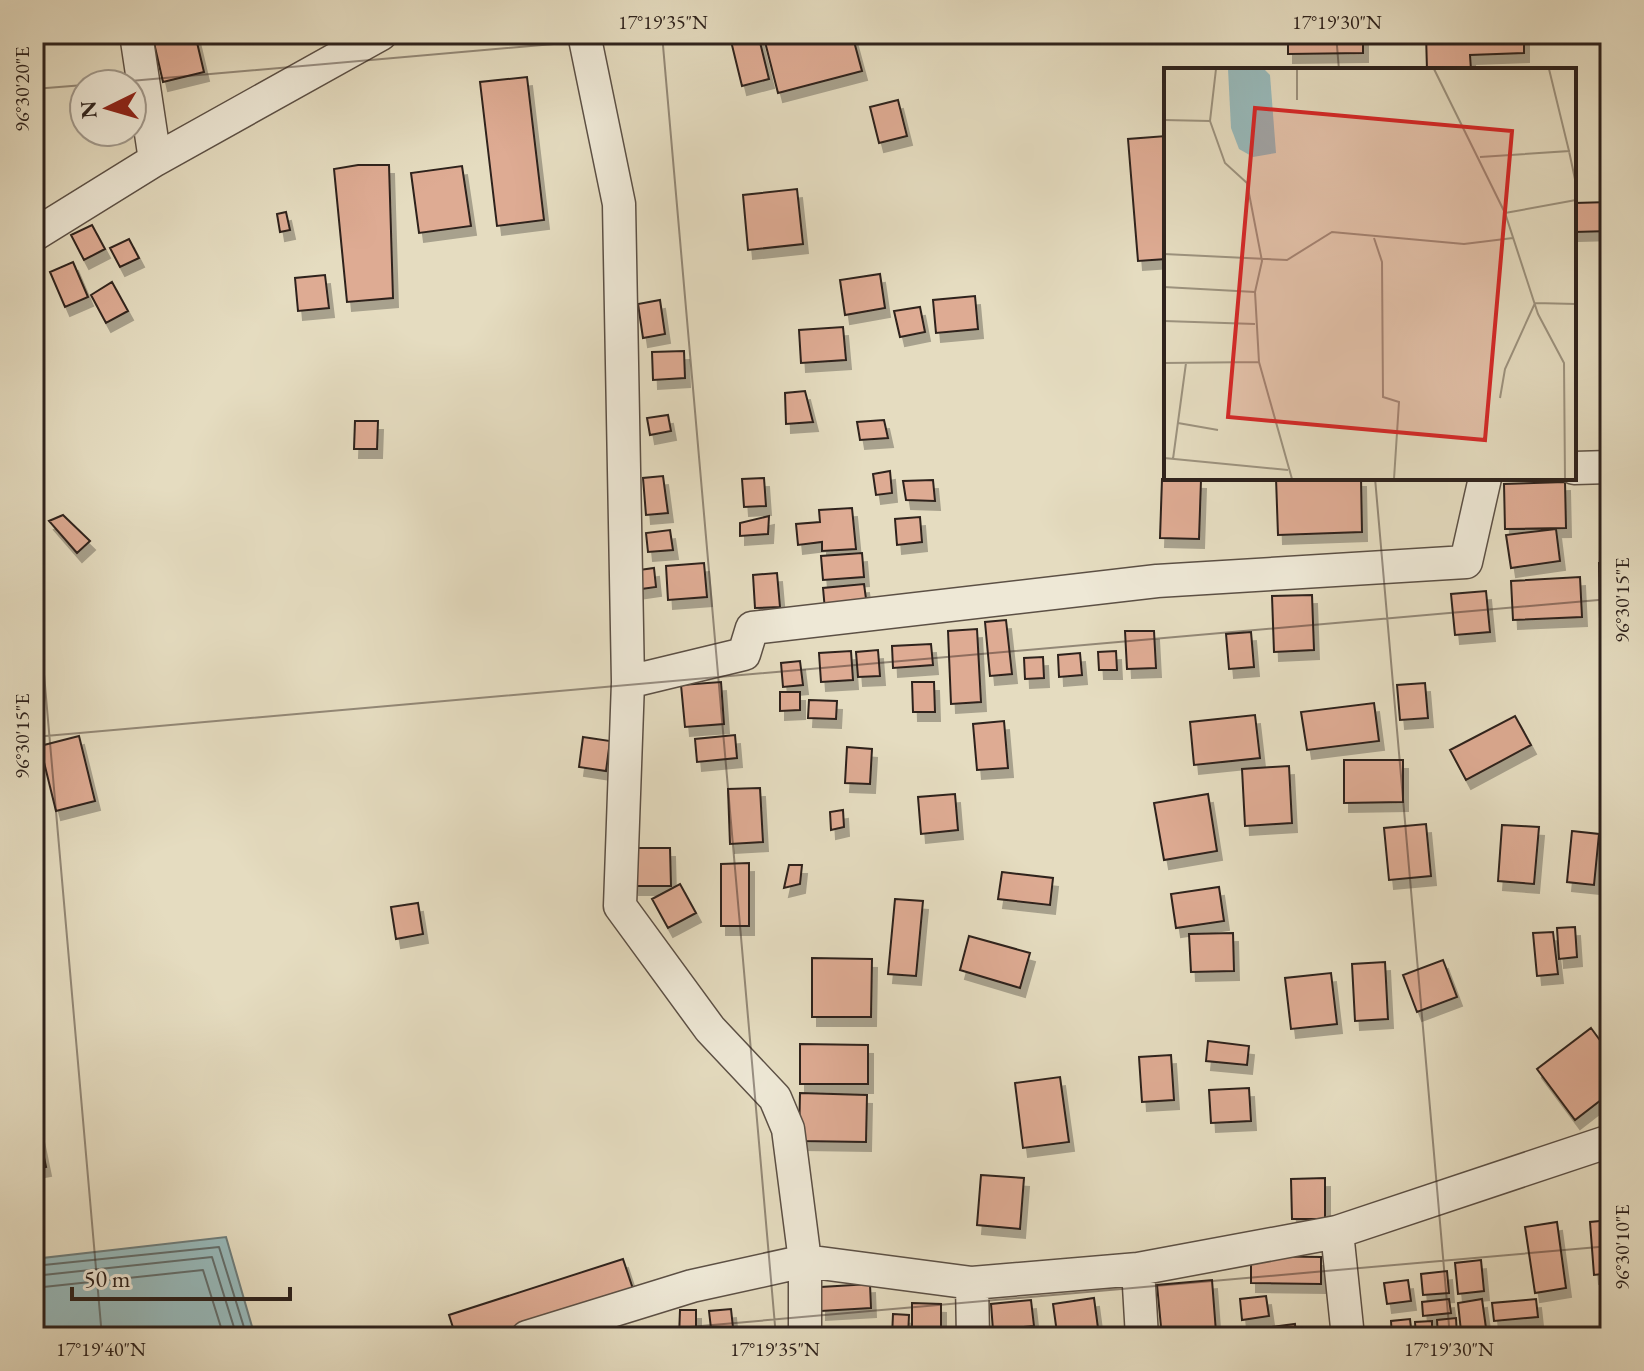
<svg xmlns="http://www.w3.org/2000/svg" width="1644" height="1371" font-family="'EB Garamond',serif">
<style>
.water{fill:#98babb;stroke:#6e7d7b;stroke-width:2}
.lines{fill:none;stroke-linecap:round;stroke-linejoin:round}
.shore{stroke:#636e6c;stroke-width:2}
.building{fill:#deab93;stroke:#2e221c;stroke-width:2;filter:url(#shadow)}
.street-casing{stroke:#5c5045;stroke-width:35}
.street{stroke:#eee8d6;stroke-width:32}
.ticks{fill:none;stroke:#2e221c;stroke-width:2;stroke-opacity:0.45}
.inset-road{fill:none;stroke:#9c927e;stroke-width:2}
.view{fill:#d62828;fill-opacity:0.15;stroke:#d62828;stroke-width:4}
.inset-edge{fill:none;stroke:#2e221c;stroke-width:4}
.neatline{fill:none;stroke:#2e221c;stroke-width:3}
.ticks-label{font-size:20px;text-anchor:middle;fill:#2e221c}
</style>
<defs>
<filter id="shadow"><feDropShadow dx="5" dy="9" stdDeviation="0" flood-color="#0004"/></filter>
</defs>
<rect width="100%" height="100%" fill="#e5dcc0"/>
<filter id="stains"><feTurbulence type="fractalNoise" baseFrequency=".0025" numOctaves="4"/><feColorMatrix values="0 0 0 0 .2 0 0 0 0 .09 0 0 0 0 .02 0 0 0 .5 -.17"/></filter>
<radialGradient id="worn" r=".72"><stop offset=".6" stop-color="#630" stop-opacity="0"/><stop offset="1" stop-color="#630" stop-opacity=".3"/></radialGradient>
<path class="water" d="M226,1237l29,100h-221v-78z"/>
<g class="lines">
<path class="shore" d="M34,1266l185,-19 28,90
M34,1276l178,-19 25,80
M34,1288l169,-18 21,67"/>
</g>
<path class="building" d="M152,34h43l9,38 -41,10z
M741,34h17l11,45 -27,7 -12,-49z
M763,34h89l10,37 -84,22z
M1288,34h75v19l-75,1z
M1426,34h98v19l-54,2 1,15h-44z
M527,77l17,143 -47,6 -17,-144z
M898,100l9,36 -28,7 -9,-36z
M1166,136v123l-28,2 -10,-122z
M358,165h31l4,133 -46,4 -13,-133z
M462,166l9,60 -52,7 -8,-60z
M797,189l6,55 -55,6 -5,-55z
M1610,202v29l-36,1v-29z
M286,212l4,18 -10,2 -3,-18z
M92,225l13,24 -21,11 -13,-25z
M129,239l10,19 -19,9 -10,-19z
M73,262l15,35 -23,10 -15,-35z
M880,274l5,34 -40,7 -5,-35z
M325,275l4,33 -31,3 -3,-33z
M112,282l16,29 -22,12 -15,-28z
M975,296l3,33 -42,4 -3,-33z
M660,300l5,34 -22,4 -5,-34z
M920,307l5,25 -25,5 -6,-26z
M843,327l3,33 -45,3 -2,-33z
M684,351l1,27 -32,2 -1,-28z
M805,391l8,31 -27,2 -1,-31z
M668,415l3,16 -21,4 -3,-17z
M884,420l4,18 -28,2 -3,-18z
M355,421h23l-1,28h-23z
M890,471l2,22 -16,2 -3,-21z
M663,476l5,37 -22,2 -3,-37z
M764,478l2,28 -22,1 -2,-28z
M1276,478h85l1,54 -84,3z
M1162,479l39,1 -2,59 -39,-1z
M933,480l2,21 -29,-1 -3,-19z
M1565,482l1,46 -61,1 -1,-45z
M852,508l4,41 -34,2v-9l-24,3 -2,-21 24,-2 -1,-12z
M63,515l27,26 -13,12 -28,-32z
M769,516l-1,18 -28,2v-13z
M920,517l2,25 -25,3 -2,-26z
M1556,529l4,32 -49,7 -5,-33z
M670,530l3,20 -25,2 -2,-19z
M862,553l2,24 -41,3 -2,-24z
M704,563l3,34 -39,3 -2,-34z
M1599,563h11v56l-10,1z
M654,568l2,19 -22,3 -2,-19z
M777,573l3,34 -25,1 -2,-33z
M1580,577l2,40 -69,3 -2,-39z
M864,584l3,22 -42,4 -2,-22z
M1486,591l4,41 -35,3 -4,-41z
M1312,595l2,55 -40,2 -2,-56z
M1006,620l6,54 -22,2 -5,-54z
M977,629l4,73 -30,2 -3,-73z
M1125,631h29l2,37 -29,1z
M1251,632l3,35 -25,2 -3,-35z
M931,644l2,21 -40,3 -1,-22z
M878,650l2,26 -22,1 -2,-25z
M851,651l2,29 -32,2 -2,-29z
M1116,651l1,19h-18l-1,-18z
M1080,653l2,22 -23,2 -1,-22z
M1043,657l1,21 -19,1 -1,-21z
M800,661l3,24 -20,2 -2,-24z
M721,682l3,42 -39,3 -4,-42z
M912,682h22l1,30h-22z
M1425,683l3,35 -28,2 -3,-35z
M780,692h20v18l-20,1z
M809,700l28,1 -1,18 -28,-1z
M1374,703l5,38 -72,9 -6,-38z
M1255,715l5,43 -66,7 -4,-43z
M1515,716l16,29 -65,35 -16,-30z
M1004,721l4,47 -31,2 -4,-46z
M735,735l2,23 -40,4 -2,-23z
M79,736l16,65 -39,10 -16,-65z
M583,737l27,4 -4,30 -27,-4z
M847,747l25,2 -2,35 -25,-1z
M1344,760h59v42l-59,1z
M1289,766l3,57 -47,3 -3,-57z
M760,788l3,54 -33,2 -2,-55z
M955,794l3,36 -37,4 -3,-37z
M1208,794l9,57 -53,9 -10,-57z
M843,810l1,17 -13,3 -1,-18z
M1426,824l5,52 -42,4 -5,-52z
M1502,825l37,2 -5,57 -36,-3z
M1572,831l27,3 -5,51 -27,-3z
M633,848h37l1,38h-37z
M749,863v63h-28v-62z
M789,865h13l-2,19 -16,4z
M1002,872l51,6 -3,27 -52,-6z
M680,884l16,29 -28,15 -16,-29z
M1219,887l5,34 -48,7 -5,-34z
M895,899l28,2 -7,75 -28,-2z
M418,903l5,31 -27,5 -5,-32z
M1575,927l2,30 -18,2 -2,-31z
M1553,932l5,42 -21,2 -4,-43z
M1233,933l1,38 -43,1 -2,-38z
M969,936l61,17 -10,35 -60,-18z
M812,958l60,1 -1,58h-59z
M1443,960l14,37 -40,15 -14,-37z
M1385,962l3,57 -33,2 -3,-57z
M1331,973l6,51 -46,5 -6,-51z
M1591,1028l19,26v39l-35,27 -38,-51z
M1208,1041l41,5 -2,19 -41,-4z
M800,1044l68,1v39h-68z
M1171,1055l3,45 -32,2 -3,-45z
M1060,1077l9,65 -46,6 -8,-65z
M1249,1088l2,33 -40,2 -2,-33z
M800,1093l67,2 -1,47 -67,-1z
M39,1133l7,34 -12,2v-34z
M981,1175l43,3 -4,51 -43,-4z
M1325,1178v41h-33l-1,-40z
M1610,1220v53l-16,2 -4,-53z
M1557,1222l9,66 -31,5 -10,-66z
M1251,1256l70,1v27l-70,-1z
M623,1259l10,30 -147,48h-30l-7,-22z
M1481,1260l3,31 -26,3 -3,-31z
M1447,1271l2,22 -26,2 -2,-21z
M1212,1280l4,52 -54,5 -5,-52z
M1408,1280l3,21 -24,3 -3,-21z
M870,1284l1,24 -50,3v-24z
M1266,1296l3,20 -27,4 -2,-21z
M1094,1298l4,30 -41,5 -4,-29z
M1449,1299l2,14 -28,3 -1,-14z
M1482,1299l4,29 -25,3 -3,-28z
M1536,1299l2,18 -44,4 -2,-18z
M1031,1300l3,26 -41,4 -2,-26z
M912,1303l29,1v33h-29z
M731,1309l3,28h-22l-3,-26z
M680,1310h16v27h-17z
M893,1314l16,1 -1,22h-16z
M1456,1318l1,18 -19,1 -1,-17z
M1410,1319l2,18h-20l-1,-16z
M1432,1321v16h-16l-1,-15z
M1295,1324l1,13h-31l-1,-9z
M1508,1327l1,10h-25l-1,-7z"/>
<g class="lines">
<defs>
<path id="street" d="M136,34l19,126
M584,34l35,170 9,478 -8,224 90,123 65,69 13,31 17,132v76
M34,235l121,-75 226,-126
M1574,468l36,-1
M628,682l116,-28 8,-26 405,-47 309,-19 19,-84
M1337,1232l11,105
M1138,1269l4,68
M972,1283l1,54
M527,1337l165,-51 113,-25 167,22 166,-14 199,-37 273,-91"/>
</defs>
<use href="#street" class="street-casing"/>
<use href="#street" class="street"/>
</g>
<path class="ticks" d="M662,34l114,1303M1336,34l3,36M96,84l572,-50M34,89l50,-4M1375,478l75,859M34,560l68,777M34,737l1576,-138M575,1337l1035,-91"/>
<g transform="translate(1164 68)">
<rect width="412" height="412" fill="#e5dcc0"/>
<path d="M64,1h36l6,6 6,78 -23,4 -14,-8 -8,-21z" fill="#98babb"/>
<path class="inset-road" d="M52,1l-6,52 15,42 22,20 15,78 -7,31 4,70 33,117M270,1l71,144 33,101 26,49 1,116M133,32v-31M0,52l46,1M405,83l7,33M316,89l89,-6 -20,-82M341,145l71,-13M210,170l8,24 1,135 16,5 -5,77M0,186l123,6 45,-28 132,12 49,-6M0,219l91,5M0,253l91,3M0,295l95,-1M336,330l5,-29 30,-66 41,1M14,355l40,7M0,390l124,12M9,391l13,-96"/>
<path class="view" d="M91,40l257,23 -27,309 -257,-23z"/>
<rect width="412" height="412" class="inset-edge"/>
</g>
<rect width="1644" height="1371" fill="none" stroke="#e5dcc0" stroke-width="88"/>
<g transform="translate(108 108) rotate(265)"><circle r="38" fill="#eee8d6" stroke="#a1998c" stroke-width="2"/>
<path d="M0-6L14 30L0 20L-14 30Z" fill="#8f2418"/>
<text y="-12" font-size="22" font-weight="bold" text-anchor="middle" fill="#2e221c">N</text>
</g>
<path d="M72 1287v12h218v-12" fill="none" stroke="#2e221c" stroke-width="4"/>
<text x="84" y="1287" font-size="24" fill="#2e221c" stroke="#eee8d6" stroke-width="6" paint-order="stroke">50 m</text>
<rect x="44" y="44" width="1556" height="1283" class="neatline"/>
<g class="ticks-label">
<text x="663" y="29">17°19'35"N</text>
<text x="1337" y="29">17°19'30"N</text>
<text transform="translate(22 89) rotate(-90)" y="7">96°30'20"E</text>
<text transform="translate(1622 600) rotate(-90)" y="7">96°30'15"E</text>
<text transform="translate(22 736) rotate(-90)" y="7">96°30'15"E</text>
<text transform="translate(1622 1247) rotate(-90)" y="7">96°30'10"E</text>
<text x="101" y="1356">17°19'40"N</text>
<text x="775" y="1356">17°19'35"N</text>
<text x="1449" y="1356">17°19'30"N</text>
</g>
<rect width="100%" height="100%" filter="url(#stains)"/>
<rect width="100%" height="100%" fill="url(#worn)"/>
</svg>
